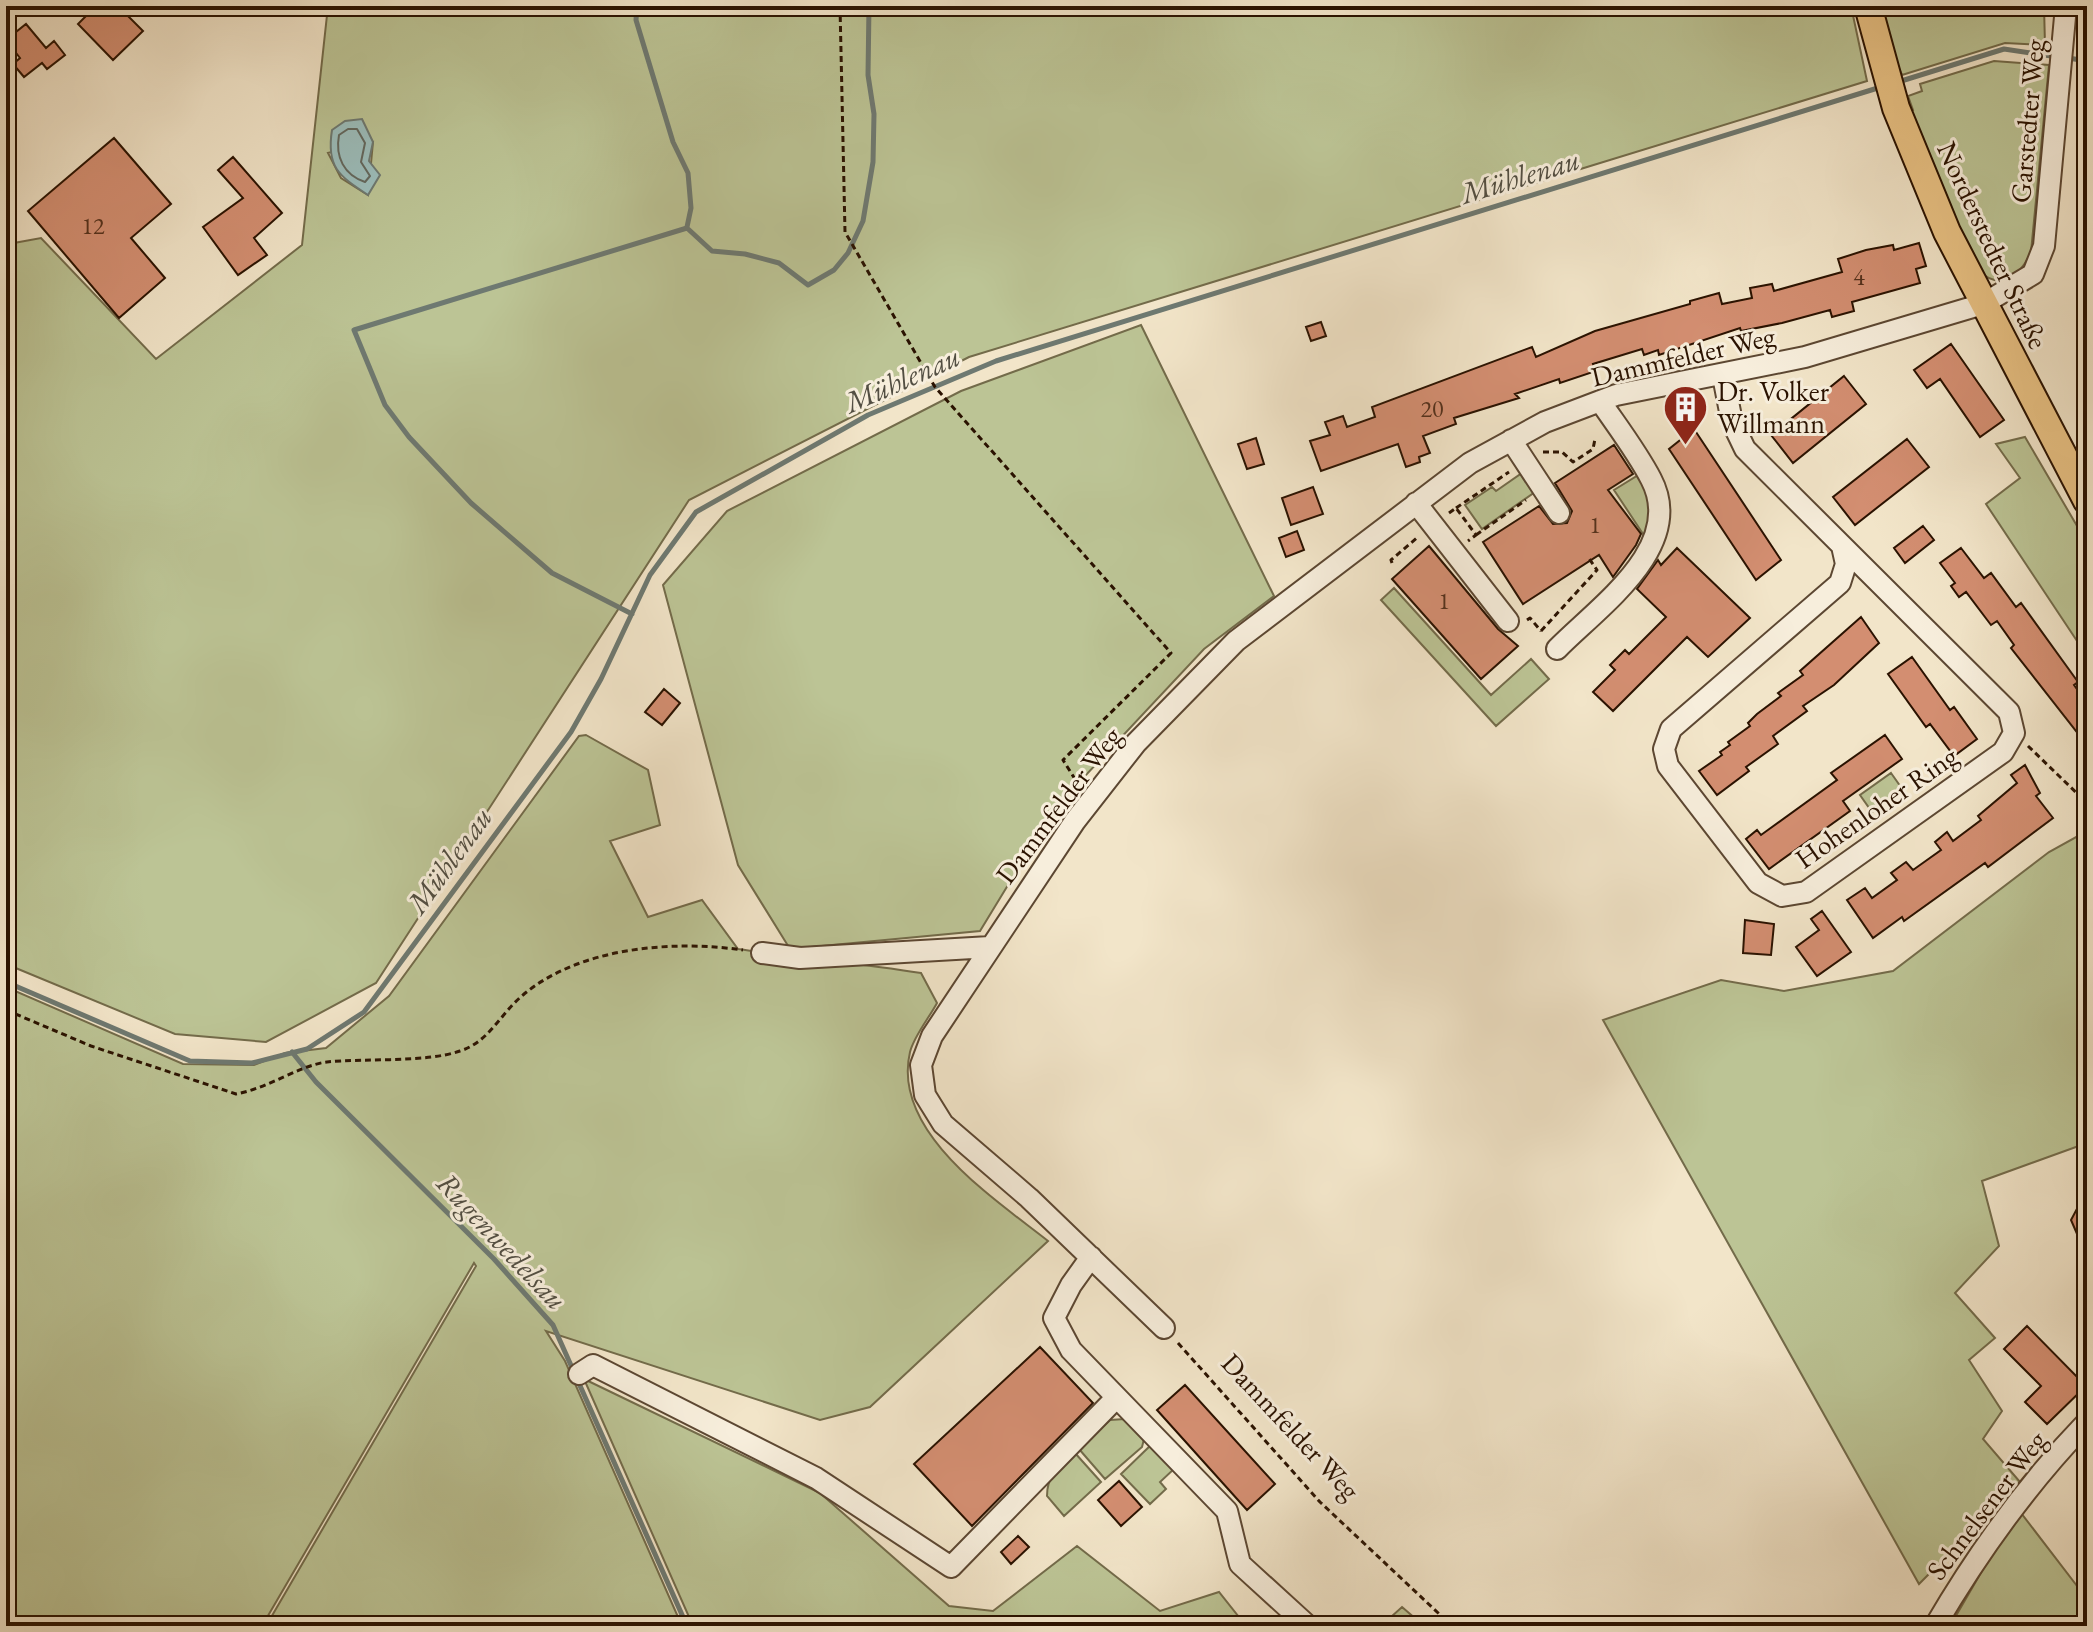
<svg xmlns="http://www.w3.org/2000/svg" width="2093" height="1632" font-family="'EB Garamond',serif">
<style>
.green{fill:#bcc495;stroke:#736b4a;stroke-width:2;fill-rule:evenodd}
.water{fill:#9cbebc;stroke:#6e7971;stroke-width:2}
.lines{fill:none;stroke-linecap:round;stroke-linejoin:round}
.shore{stroke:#63685e;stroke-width:2}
.stream{stroke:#6e7971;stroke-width:5}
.building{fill:#d38e71;stroke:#2a1200;stroke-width:2}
.minor-casing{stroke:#5c4732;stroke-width:24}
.major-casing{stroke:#2a1200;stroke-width:30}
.path{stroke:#2a1200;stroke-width:3;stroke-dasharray:6 4;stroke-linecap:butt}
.minor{stroke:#f7eedc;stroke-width:20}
.major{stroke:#e9c284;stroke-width:26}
.labels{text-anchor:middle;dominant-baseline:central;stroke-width:6;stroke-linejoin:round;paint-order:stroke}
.number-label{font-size:24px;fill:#54311c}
.street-label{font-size:28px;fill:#2a1200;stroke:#f7eedc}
.poi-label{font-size:28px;fill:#2a1200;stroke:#f7eedc;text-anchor:start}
.water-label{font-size:30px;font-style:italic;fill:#524e42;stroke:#f7eedc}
</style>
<rect width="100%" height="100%" fill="#f2e5c9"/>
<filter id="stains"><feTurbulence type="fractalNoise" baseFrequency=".0025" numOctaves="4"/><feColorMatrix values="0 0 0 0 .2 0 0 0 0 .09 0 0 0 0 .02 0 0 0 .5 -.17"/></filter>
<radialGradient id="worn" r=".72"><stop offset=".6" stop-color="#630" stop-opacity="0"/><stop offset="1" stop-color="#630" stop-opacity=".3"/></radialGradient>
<path class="green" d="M328,6h1523l16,75 -898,276 -280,143 -313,483 -110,59 -91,-8 -169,-70v-714l8,-7 27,-5 115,121 146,-114zM373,142l-5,53 -27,-17 -13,-25z
M1880,6h164l1,39 -40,-2 -103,32 -15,-33z
M1994,61l55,4 -18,187c-12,26 -30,40 -55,17l-66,-157 3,-2 -5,-14 14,-5 -2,-7z
M1141,325l133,271 -70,53 -149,159 -75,123 -190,18 -52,-84 -75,-280 64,-74 234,-120z
M2025,437l62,106v113l-101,-152 34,-26 -24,-34z
M1522,473l13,19 -53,37 -17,-24 27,-18 4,4z
M1640,474l12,29 -3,40 -35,-53z
M1394,588l97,107 40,-36 18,20 -53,47 -115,-126z
M586,735l62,35 12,55 -50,16 38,76 54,-17 36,49c61,9 122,14 183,24l16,30c-8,15 -23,33 -27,49 -19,80 85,147 138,189l-178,166 -50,13 -274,-89 19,30 117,265h-416l210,-360 -2,-3 -212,363h-256v-639l177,77 71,1 31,-12 41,-5 63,-52 190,-260z
M1891,773l12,17 -31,22 -12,-17z
M2087,831v312l-105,38 17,65 -44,47 40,45 -26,22 33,51 -19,28 37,43 -101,102 -316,-564 118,-40 63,11 109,-20 156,-119z
M584,1379l236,114 129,113 44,5 84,-65 83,65 59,-19 27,34h-553z
M1125,1419l19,20 -2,8 -37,32 -26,-30 31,-29z
M1152,1444l23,24 -15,14 6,7 -16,15 -29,-30z
M1075,1453l26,29 -37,34 -17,-20c0,-22 12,-29 28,-43z
M2018,1509l69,90v27h-137z
M1402,1607l22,19h-43z"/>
<path class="water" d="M362,119l11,23 -4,19 11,14 -12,20c-29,-19 -42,-28 -36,-65l13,-9z"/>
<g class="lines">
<path class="shore" d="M348,129h9l8,14 -4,19 9,14 -5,6c-21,-7 -30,-25 -26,-47z"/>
<path class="stream" d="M637,6l-1,14 37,122 15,31 3,35 -4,19
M2068,58l19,3
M1898,82l106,-33 54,8
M632,614l-80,-41 -81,-70 -62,-66 -24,-32 -31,-75 333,-102 25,23 33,3 34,9 29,22 26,-15 14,-17 15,-32 10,-59 1,-48 -6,-39 1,-69
M6,982l184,79 62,2 55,-14 57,-37 207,-280 30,-53 49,-104 46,-63 172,-97 128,-54 885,-274
M292,1052l24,30 178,177 59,66 134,301"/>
</g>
<path class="building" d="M96,6h22l25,25 -30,29 -35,-36z
M26,24l20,24 8,-7 11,14 -18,14 -5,-6 -18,14 -11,-13 7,-6 -14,-18z
M114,138l57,66 -40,34 34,40 -46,40 -91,-107z
M233,157l49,56 -28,25 13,17 -29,20 -35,-48 40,-29 -25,-28z
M1919,243l7,23 -10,3 4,14 -68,19 2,9 -22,6 -2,-7 -48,13 -41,8 -1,-3 -81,27 -1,-5 -14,5 -2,-6 -49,15 3,7 -36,12 -1,-4 -44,15 4,4 -65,20 2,6 -33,12 7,17 -11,4 1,5 -14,5 -8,-23 -77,27 -11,-30 20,-6 -5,-13 18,-6 4,11 28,-10 -3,-10 160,-60 4,10 59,-26 95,-27v-3l29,-8 3,11 30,-6 -2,-10 22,-4 2,7 68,-19 -4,-13 28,-9 27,-5 1,5z
M1321,322l5,14 -15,5 -5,-14z
M1951,344l53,76 -24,17 -40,-58 -13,9 -13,-18z
M1844,376l22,28 -73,59 -22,-28z
M1694,429l87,131 -25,20 -87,-131z
M1256,438l8,26 -17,5 -9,-25z
M1907,439l22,28 -74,58 -22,-28z
M1614,445l19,29 -25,16 33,44 -5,11 -23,32 -14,-22 -76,49 -40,-62 56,-36 14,18 14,-1 5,-12 -17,-28z
M1313,487l10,27 -32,11 -9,-27z
M1923,526l11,14 -29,23 -11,-15z
M1297,531l7,19 -18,7 -7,-19z
M1429,546l69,83 20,17 -37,33 -89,-100z
M1677,548l73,70 -42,39 -21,-20 -74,74 -20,-19 22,-22 -5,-5 15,-15 4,4 37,-37 -29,-28 21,-29 3,5z
M1961,548l23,30 7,-5 25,34 5,-4 57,79 -4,3 13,18v42l-76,-97 3,-3 -17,-24 -6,4 -25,-33 -7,5 -8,-11 4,-3 -15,-20z
M1861,617l18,26 -45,42 -31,21 4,5 -34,25 5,8 -32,23 3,4 -32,24 -18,-24 23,-16 -2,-3 10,-7 -2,-3 22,-16 -2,-3 9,-9 24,-18 -3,-3 25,-18 -3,-4z
M1912,657l38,53 4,-3 23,32 -23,17 -24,-32 -4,3 -38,-53z
M664,689l16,14 -18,22 -17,-13z
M1885,735l17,24 -59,42 7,10 -81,58 -23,-30 11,-9 4,5 76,-55 -6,-7z
M2025,765l15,28 -4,3 17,22 -65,49 -3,-4 -81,58 -2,-4 -29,21 -26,-38 18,-12 7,10 25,-18 -6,-7 15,-11 7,8 28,-20 -6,-8 12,-10 6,9 28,-21 -3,-4 39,-33 -6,-8z
M1822,911l29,41 -34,24 -21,-29 23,-17 -8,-11z
M1745,920l29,4 -3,31 -28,-2z
M2087,1190v67l-16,-37z
M2027,1326l59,60 -39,38 -22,-22 16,-16 -37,-37z
M1040,1347l53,56 -121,123 -58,-62z
M1185,1385l90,99 -28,26 -90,-100z
M1119,1481l23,26 -21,19 -23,-26z
M1018,1536l11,11 -18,17 -10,-12z"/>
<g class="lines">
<defs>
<path id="minor" d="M1723,376l9,46 13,27 264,263 5,21 -11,19 -197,140 -24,4 -24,-13 -90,-117 -4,-17 7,-20 169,-146 6,-19 -4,-18
M1511,440l48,73
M1416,503l92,118
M1557,649c41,-42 130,-102 94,-170 -14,-27 -34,-53 -51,-78
M762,953l38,5 190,-11
M1091,1257l-20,28 -17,33 17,32 156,161 13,53 68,62
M1164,1328l-135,-130 -86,-74 -18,-29 -4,-30 11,-29 143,-215 61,-78 100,-102 234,-178 75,-41 71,-27 189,-38 178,-53 50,-30 11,-28 22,-240
M579,1374l14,-9 223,113 135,89 165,-169
M1935,1626c44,-75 92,-142 152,-204"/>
<path id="major" d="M1868,6l28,102 51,124 140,269"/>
</defs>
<use href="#minor" class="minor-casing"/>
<use href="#major" class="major-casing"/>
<path class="path" d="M840,6l5,226 90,155 236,266 -108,107 17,27
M1543,452h19l11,10 20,-13 2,-10
M1456,508l53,-36
M1449,513l7,-5 20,27 -8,6
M1476,535l50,-35
M1392,563l-1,-3 27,-23
M1527,620l3,-2 11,13
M1541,631l56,-61 -9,-13
M2028,746l59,57
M6,1010l85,36 145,48c33,-6 64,-29 91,-32 38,-4 98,1 133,-11 29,-9 40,-37 63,-56 57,-48 149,-55 220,-45
M1178,1343l142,159 132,124"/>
<use href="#minor" class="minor"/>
<use href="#major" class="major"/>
</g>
<defs>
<symbol id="building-pin" viewBox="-11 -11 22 30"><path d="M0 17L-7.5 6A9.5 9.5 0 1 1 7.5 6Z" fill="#8f2418" stroke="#f7eedc"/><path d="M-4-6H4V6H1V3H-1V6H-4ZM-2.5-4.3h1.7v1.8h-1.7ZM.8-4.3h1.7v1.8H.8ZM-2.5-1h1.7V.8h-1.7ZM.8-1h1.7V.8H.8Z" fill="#fff"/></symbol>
</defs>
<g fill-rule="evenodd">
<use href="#building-pin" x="1660" y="382" width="51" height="69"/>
</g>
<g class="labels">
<g class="number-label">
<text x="93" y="225">12</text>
<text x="1859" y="276">4</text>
<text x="1432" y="408">20</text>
<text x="1595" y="524">1</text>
<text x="1444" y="600">1</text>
</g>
<g class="street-label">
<text transform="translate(2027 121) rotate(-85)">Garstedter Weg</text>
<text transform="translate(1993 245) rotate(65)">Norderstedter Straße</text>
<text transform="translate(1683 356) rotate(-13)">Dammfelder Weg</text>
<text transform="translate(1058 805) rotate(-53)">Dammfelder Weg</text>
<text transform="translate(1876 807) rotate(-35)">Hohenloher Ring</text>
<text transform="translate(1291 1426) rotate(47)">Dammfelder Weg</text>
<text transform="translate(1986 1505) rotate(-53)">Schnelsener Weg</text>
</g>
<g class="poi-label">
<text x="1717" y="391">Dr. Volker<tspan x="1717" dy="32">Willmann</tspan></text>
</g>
<g class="water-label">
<text transform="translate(1520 176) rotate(-17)">Mühlenau</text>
<text transform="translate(902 379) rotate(-24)">Mühlenau</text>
<text transform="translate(449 860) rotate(-54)">Mühlenau</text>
<text transform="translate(502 1241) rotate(47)">Rugenwedelsau</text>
</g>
</g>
<rect width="2093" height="1632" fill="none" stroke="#f2e5c9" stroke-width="32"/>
<rect x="8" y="8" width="2077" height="1616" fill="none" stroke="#2a1200" stroke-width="4"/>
<rect x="16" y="16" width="2061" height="1600" fill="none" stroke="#2a1200" stroke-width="2"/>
<rect width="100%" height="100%" filter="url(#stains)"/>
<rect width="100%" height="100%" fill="url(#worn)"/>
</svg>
